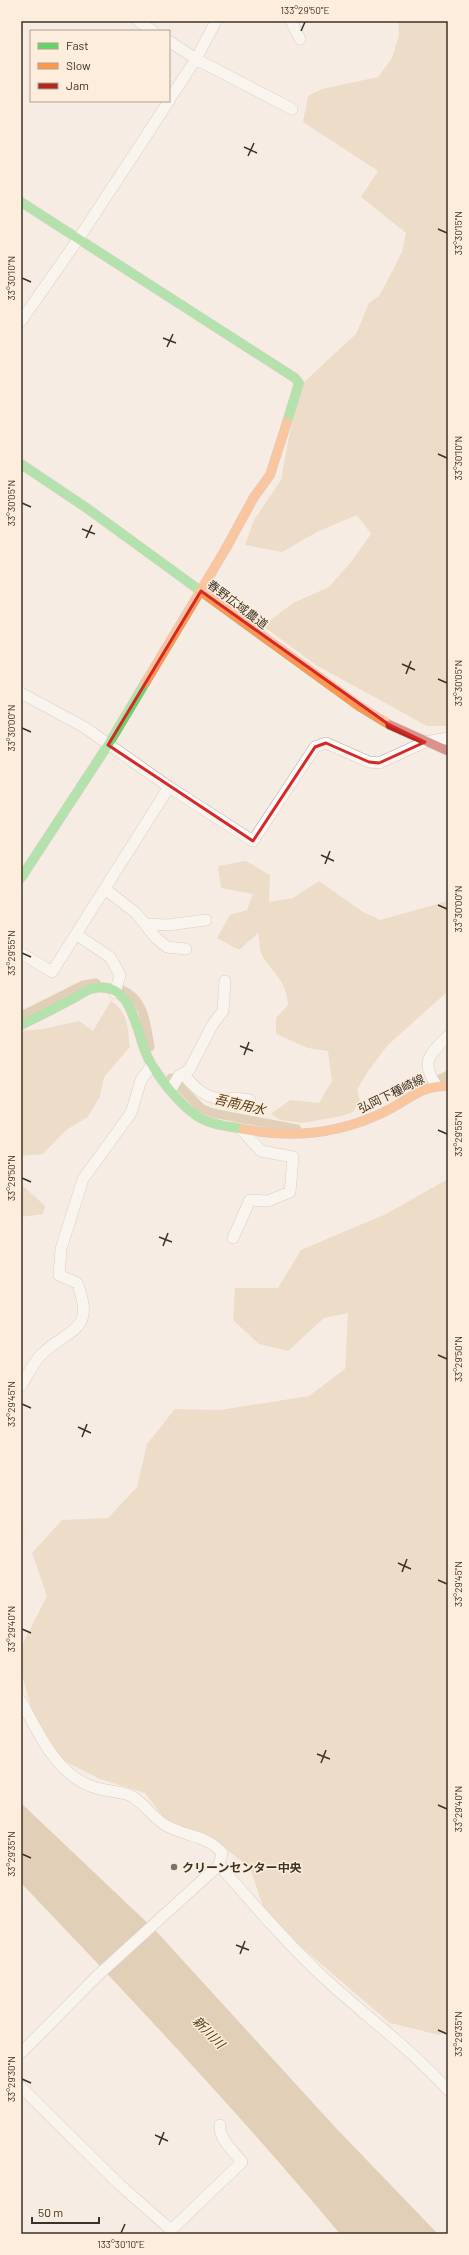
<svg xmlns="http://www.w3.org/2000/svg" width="469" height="2255" font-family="Barlow,'Noto Sans JP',sans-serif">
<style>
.built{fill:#f8e7d3}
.forest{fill:#e3c7a6}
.water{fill:#cbac84}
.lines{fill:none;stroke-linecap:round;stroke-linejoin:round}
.canal{stroke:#cbac84;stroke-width:9}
.street-casing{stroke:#b3aba2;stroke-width:12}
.fast-casing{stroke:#b3aba2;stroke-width:10}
.slow-casing{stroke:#b3aba2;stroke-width:10}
.jam-casing{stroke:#b3aba2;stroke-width:10}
.street{stroke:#fefcfb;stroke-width:11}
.fast{stroke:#63d668;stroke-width:9}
.slow{stroke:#ff974d;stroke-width:9}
.jam{stroke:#b3261e;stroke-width:9}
.marked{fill:none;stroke:#d62828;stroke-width:3;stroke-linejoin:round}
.ticks{fill:none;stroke:#3b3226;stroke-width:1.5}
.poi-dot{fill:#7c7368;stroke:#fceddc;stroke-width:1.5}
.labels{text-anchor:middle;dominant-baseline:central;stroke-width:3;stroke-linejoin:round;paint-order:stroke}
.street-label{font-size:12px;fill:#3b3226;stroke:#fceddc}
.poi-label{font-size:12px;font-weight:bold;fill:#3b3226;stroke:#fceddc;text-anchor:start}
.water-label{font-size:13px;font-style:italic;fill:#583b11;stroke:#fceddc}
.neatline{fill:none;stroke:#3b3226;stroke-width:1.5}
.ticks-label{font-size:10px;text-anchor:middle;fill:#3b3226}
</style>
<rect width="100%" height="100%" fill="#f5ece3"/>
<path class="built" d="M21,1522l9,8 -2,8 -7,5z"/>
<path class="forest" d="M398,21h50v705h-21l-111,-61 -53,-39 30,-23 36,-16 22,-25 20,-28 -14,-19 -40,17 -35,20 -37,-7 9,-25 27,-40 8,-44 14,-53 53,-49 13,-31 11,-8 22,-43 4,-19 -45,-36 17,-26 -75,-49 5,-26 14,-7 56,-12 14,-19 7,-23z
M246,861l24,14 -1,27 24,-4 26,-17 44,31 17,8 68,-19v90l-60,54 -20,26 -11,19 3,11 -7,11 -11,4 -40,7 -22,-3 -9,-6 19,-14 29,3 13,-22 -4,-30 -20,-3 -32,-14v-16l12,-13c-2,-27 -15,-30 -26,-50 -3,-6 -2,-16 -4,-22l-19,17 -22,-12 13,-23 17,-5 6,-16 -32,-6 -3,-22z
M111,1001c18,13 16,25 19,46l-26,30 -4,19 -12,21 -22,13 -23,24 -22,2v-125l22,-2 36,-8 14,10z
M448,1179v852l-9,4 -49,-12 -96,-82 -31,-35 -13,-38 -35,-28 -44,-13 -26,-34 -45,-14 -41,-21 -26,-44 -12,-43v-24l26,-51 -15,-43 30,-33 46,-2 29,-31 10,-43 28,-35 45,1 89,-14 36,-27 3,-56 -24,5 -36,33 -29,-7 -26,-24 2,-32h43l23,-38 85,-36z
M21,1184l24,22 -2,8 -22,3z"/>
<path class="water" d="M21,1803l135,128 179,196 103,107h-98c-101,-121 -210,-237 -319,-351z"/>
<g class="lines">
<path class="canal" d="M122,990c23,9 24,35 28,57
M21,1016l62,-31 13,-2
M171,1078l30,30 11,5 85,16
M431,1084l17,-9"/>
<defs>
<path id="street" d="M138,21l15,10
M291,21l9,18
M169,41l27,18 96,50
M169,100l27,-41 20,-38
M21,321l58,-83 90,-137
M21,693l63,34 85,60 84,54 62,-94 11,-4 43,19 10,1 46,-21 23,-4
M105,889l31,24 20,25 11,9 19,2
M145,924l23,1 38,-5
M77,935l33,22 10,18 -5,18
M21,953l31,19 117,-185
M183,1074c12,14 23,25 42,25 12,0 13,-2 25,1
M436,1085c-16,-24 -6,-31 12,-49
M171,1089l8,-13 10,-6 24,-46 10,-13 2,-30
M233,1238l17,-38 18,1 22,-9 3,-35 -32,-6 -20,-22
M21,1386c6,-10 12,-23 20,-31 27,-27 56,-23 36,-72l-18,-8 2,-26 22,-70 48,-66 10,-33 11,-15
M21,1701c18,33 35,73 72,86 11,4 25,4 36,8 16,7 24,25 40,32 17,9 41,10 53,26l-3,12 -123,112 -75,76
M219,1865c34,38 66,77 103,111 42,39 88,72 126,114
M21,2087l99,98 51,45 71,-68c-8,-10 -24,-24 -22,-37"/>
<path id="fast" d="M21,202l274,176 4,5 -12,39
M21,464l67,45 114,83
M21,878l87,-133 37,-62
M21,1025c16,-8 33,-16 49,-25 7,-3 14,-9 21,-11 42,-12 45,45 57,69 11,20 29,44 49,58 13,9 31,10 46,13"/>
<path id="slow" d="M202,592l157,114 31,19
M145,683l80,-133 29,-53 16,-22 17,-53
M243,1129c50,10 96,5 141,-17 24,-11 36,-27 64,-26"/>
<path id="jam" d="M390,725l58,26"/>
</defs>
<use href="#street" class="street-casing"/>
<use href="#fast" class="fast-casing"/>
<use href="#slow" class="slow-casing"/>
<use href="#jam" class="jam-casing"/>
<use href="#street" class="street"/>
<use href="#fast" class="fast"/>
<use href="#slow" class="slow"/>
<use href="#jam" class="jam"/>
</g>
<path d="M0 0H469V2255H0ZM201,591l187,133 37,18 -46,21 -10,-1 -43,-19 -11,4 -62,94 -145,-96z" fill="#f5ece3" fill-opacity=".55" fill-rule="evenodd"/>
<path class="marked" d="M201,591l187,133 37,18 -46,21 -10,-1 -43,-19 -11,4 -62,94 -145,-96z"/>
<path class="ticks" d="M301,31l4,-9M244,147l13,6M248,156l6,-13M438,229l9,4M22,278l9,4M163,338l13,5M167,347l6,-13M438,454l9,4M22,503l9,4M82,529l13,5M86,538l6,-13M402,664l13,6M406,674l5,-13M438,679l9,4M22,728l9,4M321,855l13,6M325,864l5,-13M438,905l9,4M22,953l9,4M240,1046l13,5M244,1055l5,-13M438,1130l9,4M22,1178l9,4M159,1237l13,5M163,1246l5,-13M438,1355l9,4M22,1404l9,4M78,1427l13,6M82,1437l5,-13M398,1563l13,6M402,1572l5,-13M438,1580l9,4M22,1629l9,4M317,1754l13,5M321,1763l5,-13M438,1805l9,4M22,1854l9,4M236,1945l13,5M240,1954l5,-13M438,2030l9,4M22,2079l9,4M155,2135l13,6M159,2145l5,-13M121,2233l4,-9"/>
<circle class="poi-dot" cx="174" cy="1867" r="4"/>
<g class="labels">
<g class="street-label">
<text transform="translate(238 604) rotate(37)">春野広域農道</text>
<text transform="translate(391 1093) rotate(-26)">弘岡下種崎線</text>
</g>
<g class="poi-label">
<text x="182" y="1867">クリーンセンター中央</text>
</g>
<g class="water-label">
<text transform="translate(240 1104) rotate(13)">吾南用水</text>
<text transform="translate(209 2032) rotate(45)">新川川</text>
</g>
</g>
<rect width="469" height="2255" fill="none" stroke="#fceddc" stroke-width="44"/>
<rect x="30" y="30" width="140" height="72" fill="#fceddc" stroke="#afa293"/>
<rect x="38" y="43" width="20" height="6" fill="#63d668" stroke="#afa293"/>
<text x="66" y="50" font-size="12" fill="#3b3226">Fast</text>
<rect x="38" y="63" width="20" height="6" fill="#ff974d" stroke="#afa293"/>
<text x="66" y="70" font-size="12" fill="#3b3226">Slow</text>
<rect x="38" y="83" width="20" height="6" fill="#b3261e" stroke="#afa293"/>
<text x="66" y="90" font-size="12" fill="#3b3226">Jam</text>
<path d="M32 2217v6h67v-6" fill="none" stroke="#3b3226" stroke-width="2"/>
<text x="38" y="2217" font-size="12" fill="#3b3226" stroke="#fceddc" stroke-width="3" paint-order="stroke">50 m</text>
<rect x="22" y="22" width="425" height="2211" class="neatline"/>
<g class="ticks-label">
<text x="305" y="14">133°29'50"E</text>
<text transform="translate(458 233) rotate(-90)" y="4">33°30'15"N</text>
<text transform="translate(11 278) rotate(-90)" y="4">33°30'10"N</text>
<text transform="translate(458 458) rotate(-90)" y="4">33°30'10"N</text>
<text transform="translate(11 503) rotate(-90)" y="4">33°30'05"N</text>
<text transform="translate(458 683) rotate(-90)" y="4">33°30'05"N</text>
<text transform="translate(11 728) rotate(-90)" y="4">33°30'00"N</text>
<text transform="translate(458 909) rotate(-90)" y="4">33°30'00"N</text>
<text transform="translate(11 953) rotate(-90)" y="4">33°29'55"N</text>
<text transform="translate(458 1134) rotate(-90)" y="4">33°29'55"N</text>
<text transform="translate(11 1178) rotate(-90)" y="4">33°29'50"N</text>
<text transform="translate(458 1359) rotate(-90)" y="4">33°29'50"N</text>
<text transform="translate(11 1404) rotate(-90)" y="4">33°29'45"N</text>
<text transform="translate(458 1584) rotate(-90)" y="4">33°29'45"N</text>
<text transform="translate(11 1629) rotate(-90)" y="4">33°29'40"N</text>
<text transform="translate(458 1809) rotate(-90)" y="4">33°29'40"N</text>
<text transform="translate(11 1854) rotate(-90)" y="4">33°29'35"N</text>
<text transform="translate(458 2034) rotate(-90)" y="4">33°29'35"N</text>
<text transform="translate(11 2079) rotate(-90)" y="4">33°29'30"N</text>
<text x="121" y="2248">133°30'10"E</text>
</g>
</svg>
